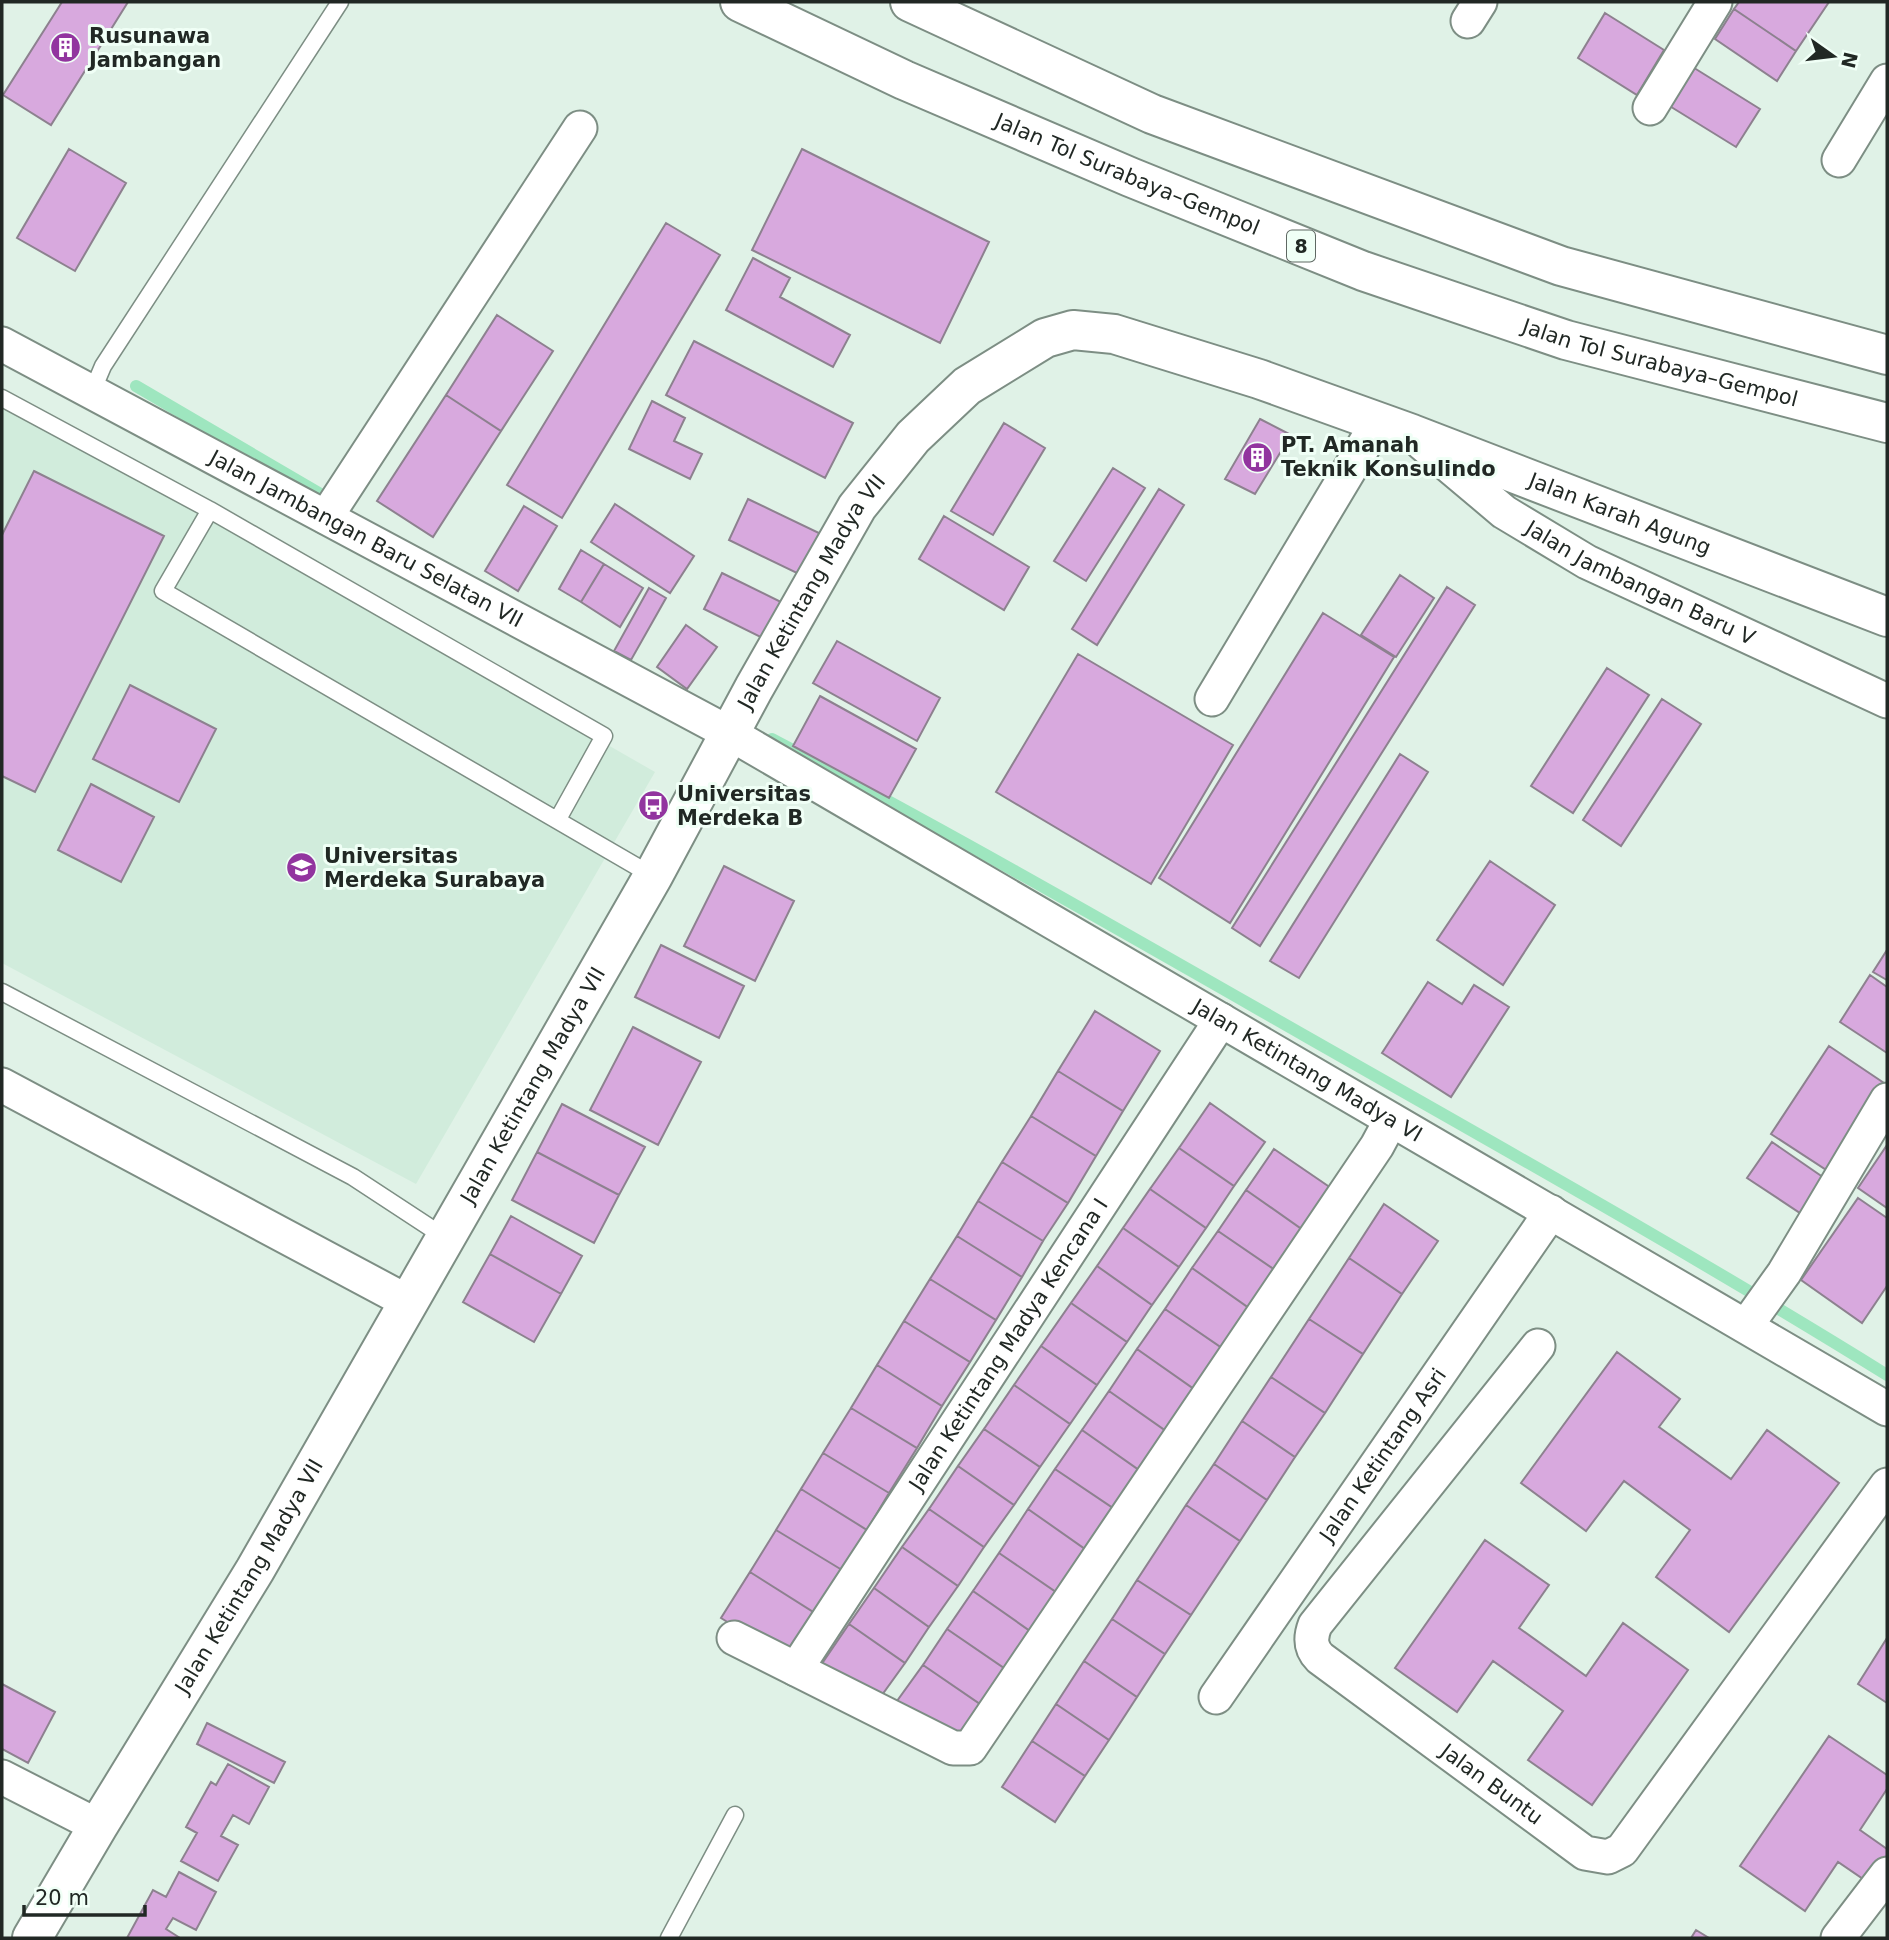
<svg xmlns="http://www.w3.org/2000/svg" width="1889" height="1940" font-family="'DejaVu Sans',sans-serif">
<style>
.built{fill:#d1ecdc}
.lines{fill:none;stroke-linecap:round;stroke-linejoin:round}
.stream{stroke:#9ee6bf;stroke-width:12}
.building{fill:#d8a9de;stroke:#8d818f;stroke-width:2}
.service-casing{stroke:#7d8e84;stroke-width:19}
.minor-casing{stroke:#7d8e84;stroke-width:37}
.tertiary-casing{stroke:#7d8e84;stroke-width:42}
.motorway-casing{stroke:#7d8e84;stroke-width:42}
.service{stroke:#fff;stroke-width:16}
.minor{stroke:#fff;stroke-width:33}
.tertiary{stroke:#fff;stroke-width:38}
.motorway{stroke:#fff;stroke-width:38}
.labels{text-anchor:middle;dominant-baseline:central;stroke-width:6;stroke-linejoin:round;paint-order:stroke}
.shield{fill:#f0fff6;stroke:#5f6863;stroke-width:2}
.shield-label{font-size:19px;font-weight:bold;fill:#212824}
.poi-label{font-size:21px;font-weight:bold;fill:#212824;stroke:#f0fff6;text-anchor:start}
.street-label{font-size:21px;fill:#212824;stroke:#f0fff6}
</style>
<rect width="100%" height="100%" fill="#e0f2e7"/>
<path class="built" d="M2,398l653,374 -239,412 -414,-221z"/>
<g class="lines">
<path class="stream" d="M136,386l198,116
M772,739c181,95 358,197 535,298 195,111 390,220 580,338"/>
</g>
<path class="building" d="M62,2h66l-77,123 -48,-30z
M1739,2h90l-33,49 -62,-42z
M1734,9l62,42 -19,30 -62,-42z
M1605,13l59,37 -27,45 -59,-37z
M1691,66l69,43 -24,38 -68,-42z
M69,149l57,34 -51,88 -58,-33z
M802,149l187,93 -49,101 -188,-93z
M666,223l54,32 -158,263 -55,-33z
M753,258l37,20 -10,19 70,38 -17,32 -107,-57z
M497,315l56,36 -52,80 -55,-36z
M694,341l159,82 -28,55 -159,-83z
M446,395l55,36 -68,106 -56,-36z
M652,401l33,17 -11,23 28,13 -12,25 -61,-30z
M1260,419l31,16 -36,59 -30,-15z
M1004,423l41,25 -52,87 -42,-24z
M1113,468l32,20 -59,93 -32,-20z
M34,471l130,65 -129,256 -33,-16v-241z
M1159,489l25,16 -87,140 -25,-16z
M748,499l73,35 -20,41 -72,-35z
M615,504l79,52 -24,37 -79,-51z
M524,506l33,20 -39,65 -33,-20z
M944,516l85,51 -25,43 -85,-51z
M581,550l23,14 -23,38 -22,-13z
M604,564l39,24 -23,39 -39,-25z
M722,573l65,32 -18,36 -65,-32z
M1400,575l34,23 -38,59 -35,-22z
M1447,587l28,18 -215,341 -28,-18z
M649,588l17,10 -35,62 -17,-9z
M1323,613l71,44 -164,266 -71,-45z
M686,625l31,22 -30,42 -30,-22z
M837,641l103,57 -23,43 -104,-58z
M1078,654l155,91 -82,139 -155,-92z
M1607,668l42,27 -76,118 -42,-27z
M130,685l86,44 -37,73 -86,-43z
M820,696l96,53 -27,49 -96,-52z
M1662,699l39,25 -80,122 -38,-26z
M1400,754l28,18 -129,206 -29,-17z
M91,784l63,33 -33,65 -63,-32z
M1490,861l65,44 -52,80 -66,-45z
M724,866l70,35 -39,80 -71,-35z
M661,945l83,41 -25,52 -84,-41z
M1887,950v30l-14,-8z
M1870,975l17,12v66l-47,-31z
M1428,982l34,22 12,-19 35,22 -58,90 -69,-44z
M1095,1011l65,40 -37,60 -65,-40z
M633,1027l68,35 -43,83 -68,-35z
M1829,1046l58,39 -56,88 -60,-39z
M1058,1071l65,40 -27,45 -65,-40z
M1210,1103l55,39 -31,44 -55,-38z
M562,1104l83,43 -26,48 -82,-43z
M1031,1116l65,40 -28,47 -66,-41z
M1772,1142l58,40 -24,35 -59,-39z
M1887,1145v63l-29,-20z
M1179,1148l55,38 -28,42 -56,-39z
M1274,1149l57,39 -28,42 -57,-40z
M537,1152l82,43 -25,48 -82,-43z
M1002,1162l66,41 -25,38 -65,-40z
M1150,1189l56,39 -27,39 -56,-39z
M1246,1190l57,40 -28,40 -57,-39z
M1858,1198l29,20v68l-25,37 -61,-43z
M978,1201l65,40 -21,36 -65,-41z
M1384,1204l54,37 -36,53 -53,-36z
M511,1216l71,40 -21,38 -71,-40z
M1123,1228l56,39 -27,38 -55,-39z
M1218,1231l57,39 -26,38 -57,-40z
M957,1236l65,41 -26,43 -66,-41z
M490,1254l71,40 -27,48 -71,-40z
M1349,1258l53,36 -39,60 -54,-35z
M1097,1266l55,39 -25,37 -56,-39z
M1192,1268l57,40 -27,40 -57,-39z
M930,1279l66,41 -26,42 -66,-41z
M1071,1303l56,39 -30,43 -56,-39z
M1165,1309l57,39 -28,41 -57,-40z
M1309,1319l54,35 -38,59 -54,-36z
M904,1321l66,41 -28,44 -65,-41z
M1041,1346l56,39 -27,39 -56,-39z
M1137,1349l57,40 -28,42 -57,-40z
M1617,1352l63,47 -21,28 72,52 36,-49 72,53 -110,149 -73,-55 34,-47 -66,-49 -38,50 -65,-48z
M877,1365l65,41 -25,42 -66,-40z
M1271,1377l54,36 -30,44 -53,-36z
M1014,1385l56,39 -30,43 -56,-38z
M1109,1391l57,40 -27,39 -57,-40z
M851,1408l66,40 -28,45 -66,-40z
M1242,1421l53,36 -28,43 -53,-36z
M984,1429l56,38 -26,38 -56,-39z
M1082,1430l57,40 -26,38 -58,-39z
M823,1453l66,40 -22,37 -66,-41z
M1214,1464l53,36 -27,41 -54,-36z
M958,1466l56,39 -30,42 -55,-38z
M1055,1469l58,39 -28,41 -57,-40z
M801,1489l66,41 -25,40 -66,-40z
M1186,1505l54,36 -49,74 -54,-35z
M929,1509l55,38 -26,39 -56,-39z
M1028,1509l57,40 -29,43 -57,-39z
M776,1530l66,40 -27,43 -65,-41z
M1485,1540l64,45 -30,43 67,48 37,-53 65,47 -96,135 -64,-45 35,-49 -70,-50 -36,51 -62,-44z
M902,1547l56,39 -29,41 -55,-39z
M999,1553l57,39 -26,39 -57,-40z
M750,1572l65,41 -28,46 -66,-41z
M1137,1580l54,35 -26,39 -53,-35z
M874,1588l55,39 -24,36 -56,-39z
M973,1591l57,40 -26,37 -57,-39z
M1112,1619l53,35 -28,43 -53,-36z
M849,1624l56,39 -31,43 -55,-38z
M947,1629l57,39 -24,36 -57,-39z
M1887,1638v65l-29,-19z
M1084,1661l53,36 -28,43 -53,-36z
M923,1665l57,39 -26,37 -57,-40z
M2,1684l53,28 -27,51 -26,-14z
M1056,1704l53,36 -24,36 -53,-35z
M207,1723l78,39 -11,21 -77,-39z
M1829,1736l58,39v14l-27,41 27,19v8l-18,26 -31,-21 -33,49 -65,-45z
M1032,1741l53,35 -30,46 -53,-35z
M228,1764l41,23 -20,37 -16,-9 -12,21 17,9 -20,36 -37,-20 16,-28 -11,-6 25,-45 5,3z
M179,1872l37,20 -20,38 -23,-12 -7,11 14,9h-53l26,-48 13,7z
M1696,1930l13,8h-18z"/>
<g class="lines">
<defs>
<path id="service" d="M92,392l11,-26 237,-364
M2,398l208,112 394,226 -46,83
M210,510l-47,81 490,285
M2,992l351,185 93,61
M669,1938l66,-123"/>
<g id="minor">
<path d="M1468,21l12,-19"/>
<path d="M1650,108l65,-106"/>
<path d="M1839,160l48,-79"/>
<path id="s1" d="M2,344l727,389 1158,676"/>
<path id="s2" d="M1422,443l82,69 83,50 300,139"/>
<path d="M326,517l254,-389"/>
<path d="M1212,699l166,-277"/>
<path d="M2,1085l406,217"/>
<path d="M1746,1326l38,-53 103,-173"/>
<path id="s3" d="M1538,1346l-223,279c-5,13 -5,23 5,33l265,195 23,4 14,-7 265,-365"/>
<path d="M734,1638l219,110h17l407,-602 14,-26"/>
<path id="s4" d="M796,1669l425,-649"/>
<path id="s5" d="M1216,1697l335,-485"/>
<path d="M2,1777l96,49"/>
<path d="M1838,1938l49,-64"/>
</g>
<g id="tertiary">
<path id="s6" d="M32,1938l66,-112 157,-256 398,-694 101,-188 103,-181 56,-70 54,-51 78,-48 28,-8 41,4 145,45 153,55 475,183"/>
</g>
<g id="motorway">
<path id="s7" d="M740,2l164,78 226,97 233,94 203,69 321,83"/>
<path d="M910,2l242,112 409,152 326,89"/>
</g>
</defs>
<use href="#service" class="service-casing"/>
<use href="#minor" class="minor-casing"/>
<use href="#tertiary" class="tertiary-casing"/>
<use href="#motorway" class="motorway-casing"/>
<use href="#service" class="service"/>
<use href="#minor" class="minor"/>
<use href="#tertiary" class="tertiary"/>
<use href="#motorway" class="motorway"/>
</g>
<defs>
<symbol id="building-disc" viewBox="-11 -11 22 22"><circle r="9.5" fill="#92359f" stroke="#f0fff6"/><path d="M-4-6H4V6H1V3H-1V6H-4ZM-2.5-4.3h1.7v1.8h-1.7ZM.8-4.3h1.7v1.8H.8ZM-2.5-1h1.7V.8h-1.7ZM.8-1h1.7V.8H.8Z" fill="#fff"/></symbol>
<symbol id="bus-disc" viewBox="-11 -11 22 22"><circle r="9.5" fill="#92359f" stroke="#f0fff6"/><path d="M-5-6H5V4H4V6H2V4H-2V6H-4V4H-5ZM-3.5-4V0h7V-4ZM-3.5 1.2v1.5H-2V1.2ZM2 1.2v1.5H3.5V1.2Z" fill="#fff"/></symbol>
<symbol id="university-disc" viewBox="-11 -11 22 22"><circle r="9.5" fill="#92359f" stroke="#f0fff6"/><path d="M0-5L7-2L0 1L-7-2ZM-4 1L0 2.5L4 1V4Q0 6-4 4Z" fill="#fff"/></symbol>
</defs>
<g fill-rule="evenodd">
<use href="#building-disc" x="48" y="30" width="35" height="35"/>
<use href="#building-disc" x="1240" y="440" width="35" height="35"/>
<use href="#bus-disc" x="636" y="788" width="35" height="35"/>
<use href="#university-disc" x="284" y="850" width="35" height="35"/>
</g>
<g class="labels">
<rect class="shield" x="1287" y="230.5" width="28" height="31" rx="5"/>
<g class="shield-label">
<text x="1301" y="246">8</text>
</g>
<g class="poi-label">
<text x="89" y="36">Rusunawa<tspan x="89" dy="24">Jambangan</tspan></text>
<text x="1281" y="445">PT. Amanah<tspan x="1281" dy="24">Teknik Konsulindo</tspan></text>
<text x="677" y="794">Universitas<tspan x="677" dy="24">Merdeka B</tspan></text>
<text x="324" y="856">Universitas<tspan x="324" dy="24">Merdeka Surabaya</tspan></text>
</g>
<g class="street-label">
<text stroke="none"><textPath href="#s7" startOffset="424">Jalan Tol Surabaya–Gempol</textPath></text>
<text stroke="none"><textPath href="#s7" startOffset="990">Jalan Tol Surabaya–Gempol</textPath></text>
<text stroke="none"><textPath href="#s6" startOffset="2515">Jalan Karah Agung</textPath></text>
<text stroke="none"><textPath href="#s1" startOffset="413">Jalan Jambangan Baru Selatan VII</textPath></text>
<text stroke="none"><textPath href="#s2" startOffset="261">Jalan Jambangan Baru V</textPath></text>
<text stroke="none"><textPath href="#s6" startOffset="1556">Jalan Ketintang Madya VII</textPath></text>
<text stroke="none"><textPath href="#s1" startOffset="1494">Jalan Ketintang Madya VI</textPath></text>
<text stroke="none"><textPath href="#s6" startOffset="989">Jalan Ketintang Madya VII</textPath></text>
<text stroke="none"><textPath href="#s4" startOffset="388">Jalan Ketintang Madya Kencana I</textPath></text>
<text stroke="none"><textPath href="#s5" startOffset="294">Jalan Ketintang Asri</textPath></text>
<text stroke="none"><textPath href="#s6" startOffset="422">Jalan Ketintang Madya VII</textPath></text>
<text stroke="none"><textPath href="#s3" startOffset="606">Jalan Buntu</textPath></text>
</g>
</g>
<rect width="1889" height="1940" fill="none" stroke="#212824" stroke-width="7"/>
<g transform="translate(1833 56) rotate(104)" stroke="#f0fff6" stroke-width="5" paint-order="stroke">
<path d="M0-5L12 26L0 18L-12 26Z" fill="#212824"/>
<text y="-10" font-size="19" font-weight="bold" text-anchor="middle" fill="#212824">N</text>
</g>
<path d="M24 1905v10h121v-10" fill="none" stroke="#212824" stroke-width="3.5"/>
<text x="35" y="1905" font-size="21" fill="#212824" stroke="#f0fff6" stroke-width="5" paint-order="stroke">20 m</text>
</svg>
